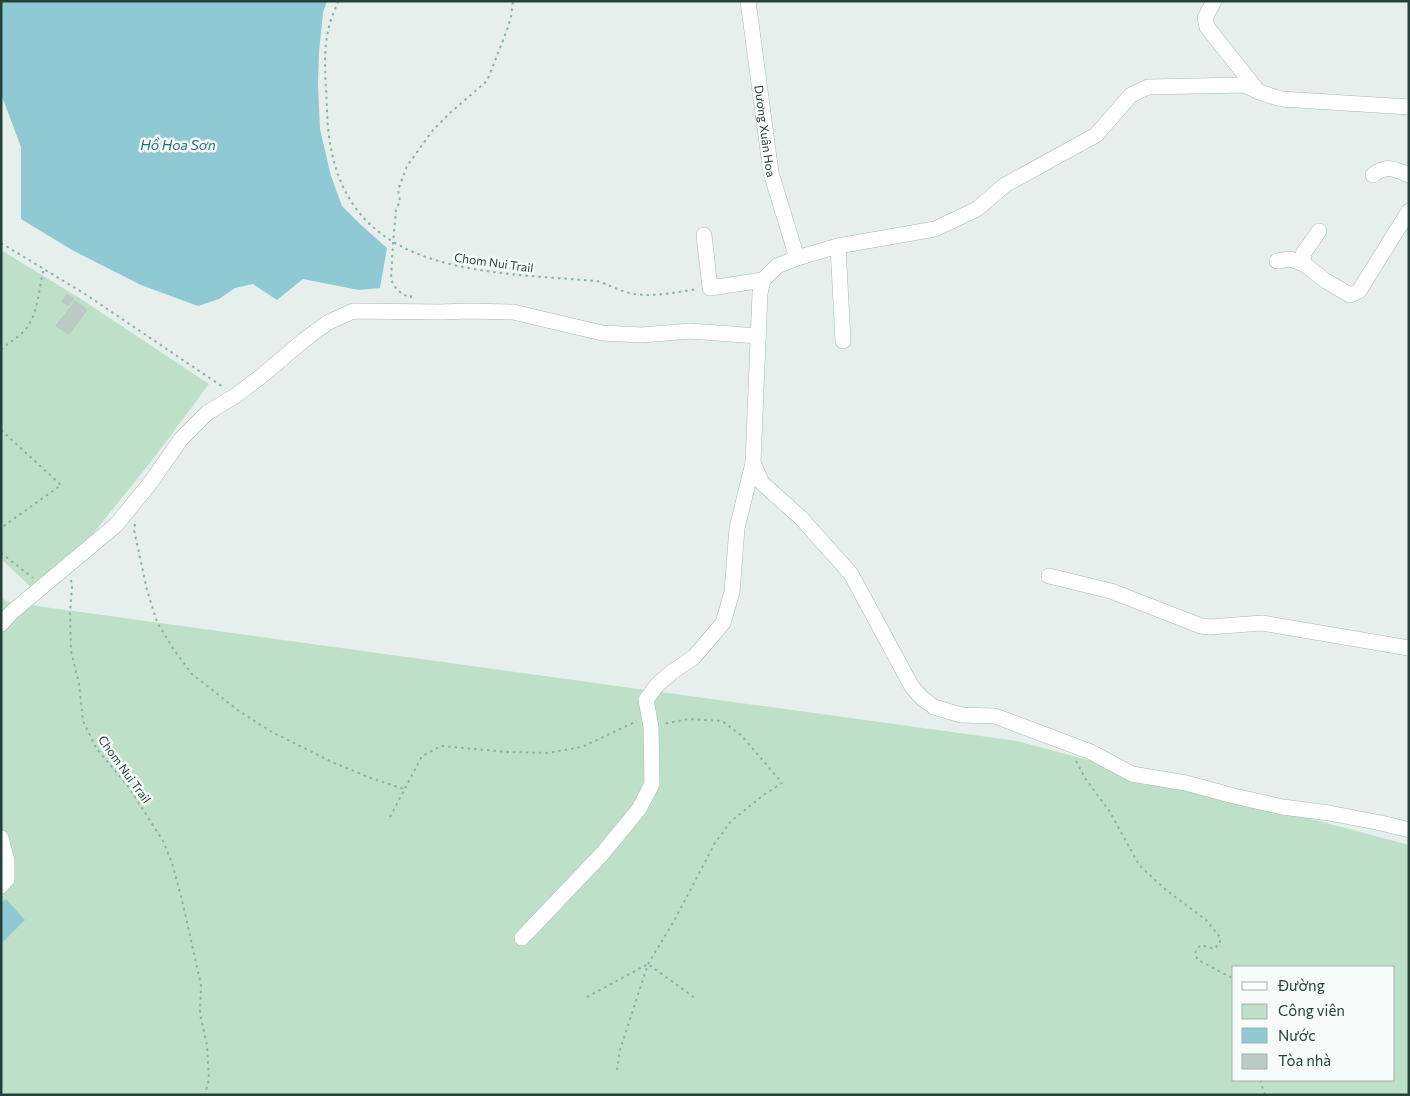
<svg xmlns="http://www.w3.org/2000/svg" width="1410" height="1096" font-family="Commissioner,sans-serif">
<style>
.green{fill:#bfe0c8;fill-rule:evenodd}
.water{fill:#8ec9d4}
.building{fill:#bbcac4;stroke:#b8c9c2}
.lines{fill:none;stroke-linecap:round;stroke-linejoin:round}
.minor-casing{stroke:#a8b8b2;stroke-width:16}
.path{stroke:#86b3a5;stroke-width:2;stroke-dasharray:2.5 4;stroke-linecap:butt}
.minor{stroke:#fff;stroke-width:15}
.labels{text-anchor:middle;dominant-baseline:central;stroke-width:5;stroke-linejoin:round;paint-order:stroke}
.street-label{font-size:12px;fill:#24423a;stroke:#f7fbf9}
.water-label{font-size:14px;font-style:italic;fill:#1c6f80;stroke:#f7fbf9}
</style>
<rect width="100%" height="100%" fill="#e6efeb"/>
<path class="green" d="M1,250l80,49 128,85 -59,79 -83,103 -34,23 -32,-30z
M1,598l7,4 1009,139 392,104v250h-1408zM1234,967h160v113h-160z"/>
<path class="water" d="M1,1h326l-4,12 -4,39 -1,33 2,44 11,47 11,30 18,18 27,24 -7,40 -21,2 -56,-11 -26,21 -24,-16 -18,4 -16,11 -21,7 -57,-21 -69,-35 -51,-31v-72l-20,-53z
M6,899l19,21 -24,24v-41z"/>
<path class="building" d="M67,294l7,5 -6,7 -6,-5z
M75,301l12,9 -18,24 -13,-8z"/>
<g class="lines">
<defs>
<g id="minor">
<path id="s1" d="M748,1l23,172 26,85"/>
<path d="M1214,1l-9,17 2,9 50,63"/>
<path d="M1409,107l-128,-8 -22,-7 -14,-7 -97,2 -17,8 -35,40 -91,50 -28,24 -42,20 -97,17 -41,12 -20,8 -14,14 -3,13 -7,170 9,20 39,35 50,56 61,113 10,11 12,9 27,8 34,1 96,36 41,22 54,9 48,13 49,11 46,6 52,10 28,7"/>
<path d="M1373,175c14,-11 21,-6 36,0"/>
<path d="M704,235l6,53 53,-8"/>
<path d="M838,246l5,95"/>
<path d="M1277,261l13,-2 14,5 22,17 24,14 9,-4 50,-80"/>
<path d="M1304,264l-1,-10 16,-23"/>
<path d="M1049,576l62,15 90,35 9,1 52,-4 147,25"/>
<path d="M1,624l11,-12 104,-87 35,-43 30,-43 26,-26 28,-17 29,-22 40,-34 23,-17 26,-12 87,1 29,-1 44,1 89,21 40,2 48,-4 68,5"/>
<path d="M1,838l6,23v18l-6,7"/>
<path d="M522,938l80,-84 37,-45 13,-25 -1,-57 -5,-27 11,-15 15,-13 22,-15 29,-34 9,-31 5,-64 16,-65"/>
</g>
</defs>
<use href="#minor" class="minor-casing"/>
<path class="path" d="M338,1c-2,7 -6,14 -8,22 -8,27 -4,58 -3,87 4,164 144,161 270,171 11,3 22,10 33,12 23,5 45,-1 68,-4
M1,243l84,51 138,93
M411,298v-2l-8,-1 -9,-9 -3,-7 2,-36 3,-33 4,-9 -2,-11 9,-24 26,-36 18,-18 36,-31 20,-51 4,-13 2,-16
M1,350c7,-7 15,-11 22,-18 16,-16 15,-43 21,-63
M1,430l60,55 -60,43
M135,524l-1,6 13,60 10,32 17,28 18,24 47,37 33,21 60,30 36,15 36,12
M1,553l32,25
M71,580l1,7 -2,26 1,38 8,33 4,37 13,27 32,38 35,55 9,22 10,37 19,85 -1,29 7,31 2,34 -4,16
M1076,761l9,17 25,34 29,53 27,25 40,30 14,17v6l-6,6 -13,-4 -5,5 -1,6 5,5 34,18
M390,817l32,-61 19,-10 67,6 39,1 35,-6 55,-26
M587,997l61,-33 47,34
M617,1070l3,-20 28,-86 26,-43 41,-78 16,-22 34,-27 17,-11 -40,-47 -20,-15 -34,-2 -25,5
M1260,1080l5,15"/>
<use href="#minor" class="minor"/>
</g>
<g class="labels">
<g class="street-label">
<text stroke="none"><textPath href="#s1" startOffset="131">Dương Xuân Hoa</textPath></text>
<text transform="translate(494 262) rotate(8)">Chom Nui Trail</text>
<text transform="translate(125 769) rotate(54)">Chom Nui Trail</text>
</g>
<g class="water-label">
<text x="178" y="144">Hồ Hoa Sơn</text>
</g>
</g>
<rect width="1410" height="1096" fill="none" stroke="#24423a" stroke-width="5"/>
<rect x="1232" y="966" width="162" height="115" fill="#f7fbf9" stroke="#a3b1ad"/>
<rect x="1242" y="982" width="25" height="8" fill="#ffffff" stroke="#a3b1ad"/>
<text x="1278" y="991" font-size="15" fill="#24423a">Đường</text>
<rect x="1242" y="1004" width="25" height="15" fill="#bfe0c8" stroke="#a3b1ad"/>
<text x="1278" y="1016" font-size="15" fill="#24423a">Công viên</text>
<rect x="1242" y="1028" width="25" height="15" fill="#8ec9d4" stroke="#a3b1ad"/>
<text x="1278" y="1041" font-size="15" fill="#24423a">Nước</text>
<rect x="1242" y="1054" width="25" height="15" fill="#bbcac4" stroke="#a3b1ad"/>
<text x="1278" y="1066" font-size="15" fill="#24423a">Tòa nhà</text>
</svg>
